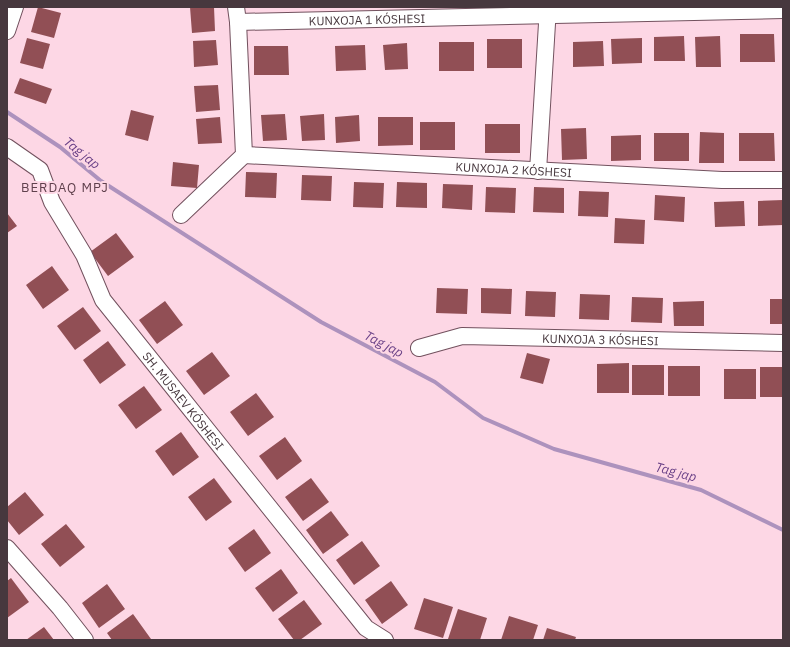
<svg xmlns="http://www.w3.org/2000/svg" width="790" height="647" font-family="'IBM Plex Sans',sans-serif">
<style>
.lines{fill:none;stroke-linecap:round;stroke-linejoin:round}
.stream{stroke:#ad92bd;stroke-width:4}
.building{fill:#914f55}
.street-casing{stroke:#72515e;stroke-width:18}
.street{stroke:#fff;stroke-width:16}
.labels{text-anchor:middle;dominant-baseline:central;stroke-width:4;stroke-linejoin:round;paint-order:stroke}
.street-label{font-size:12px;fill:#47383e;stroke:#fdd7e5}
.water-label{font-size:13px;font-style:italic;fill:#6a4187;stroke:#fdd7e5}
.neighbourhood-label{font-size:13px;letter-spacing:1px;fill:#60414d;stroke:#fdd7e5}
</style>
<rect width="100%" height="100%" fill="#fdd7e5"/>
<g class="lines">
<path class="stream" d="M7,112l53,35 41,34 220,141 114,60 48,36 71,31 147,41 82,40"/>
</g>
<path class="building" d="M38,7l23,6 -7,25 -23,-6z
M190,7h24l1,24 -23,2z
M740,34h34l1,28h-35z
M684,36l1,25h-31v-24z
M720,36l1,31h-25l-1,-30z
M27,38l23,6 -7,25 -23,-6z
M642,38v25l-30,1 -1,-25z
M487,39h35v29h-35z
M216,40l2,25 -24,2 -1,-26z
M603,41l1,25 -31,1v-25z
M439,42h35v29h-35z
M407,43l1,26 -23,1 -2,-25z
M365,45l1,25 -30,1 -1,-25z
M254,46h34l1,29h-35z
M20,78l32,11 -6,15 -32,-11z
M218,85l2,25 -24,2 -2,-26z
M131,110l23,6 -6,25 -23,-6z
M285,114l2,26 -24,1 -2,-26z
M324,114l1,26 -23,1 -2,-25z
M359,115l1,26 -24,2 -1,-26z
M220,117l2,26 -24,1 -2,-25z
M378,117h35v28l-35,1z
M420,122h35v28h-35z
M485,124h35v29h-35z
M586,128l1,31 -25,1 -1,-31z
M700,132l24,1v30h-25z
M654,133h35v28h-35z
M739,133h35l1,28h-36z
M641,135v25l-30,1v-25z
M173,162l26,3 -2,23 -26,-2z
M246,172l31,1 -1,25 -31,-1z
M302,175l30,1 -1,25 -30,-1z
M354,182l30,1 -1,25 -30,-1z
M397,182l30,1v25l-31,-1z
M443,184l30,1 -1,25 -30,-2z
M486,187l30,1 -1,25 -30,-1z
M534,187l30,1v25l-31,-1z
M579,191l30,1 -1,25 -30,-1z
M655,195l30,2 -1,25 -30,-2z
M783,200v25l-25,1v-25z
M744,201l1,25 -30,1 -1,-25z
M7,213l10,13 -10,7z
M615,218l30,2 -1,24 -30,-1z
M116,233l18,24 -26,19 -18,-24z
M52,266l17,24 -26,19 -17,-24z
M437,288l31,1 -1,25 -31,-1z
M481,288l31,1 -1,25 -30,-1z
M526,291l30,1 -1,25 -30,-1z
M580,294l30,1 -1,25 -30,-1z
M632,297l31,1 -1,25 -31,-1z
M770,299h13v25h-13z
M165,301l18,24 -26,19 -18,-24z
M704,301v25h-30l-1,-24z
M83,307l18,24 -26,19 -18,-24z
M108,341l18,24 -26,19 -17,-24z
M212,352l18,24 -26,19 -18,-24z
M527,353l23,6 -7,25 -23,-6z
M629,363v30h-32v-29z
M632,365h32v30h-32z
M668,366h32v30h-32z
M760,367h23v30h-23z
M724,369h32v30h-32z
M144,386l18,24 -26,19 -18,-24z
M256,393l18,24 -26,19 -18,-24z
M181,432l18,25 -26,19 -18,-25z
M285,437l17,24 -25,19 -18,-24z
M214,478l18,24 -26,19 -18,-24z
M311,478l18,24 -26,19 -18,-24z
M25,492l19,23 -25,20 -12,-15v-13z
M331,511l18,24 -26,19 -17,-24z
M66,524l19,23 -25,20 -19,-23z
M254,529l17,24 -26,19 -17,-24z
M362,541l18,25 -26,19 -18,-25z
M281,569l17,24 -25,19 -18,-24z
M11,578l18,24 -22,16v-37z
M391,581l17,24 -26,19 -17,-24z
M107,584l18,25 -26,19 -17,-25z
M424,598l29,9 -10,31 -29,-9z
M304,600l18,24 -22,16h-6l-16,-21z
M458,609l29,9 -7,22h-29l-3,-1z
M133,614l18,25 -2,1h-37l-5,-7z
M509,616l29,9 -5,15h-32z
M44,627l10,13h-28z
M547,628l29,9 -1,3h-32z"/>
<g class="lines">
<defs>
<g id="street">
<path id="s1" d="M238,22l545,-12"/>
<path d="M7,31l8,-24"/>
<path id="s2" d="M7,147l33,23 12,32 32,53 19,45 263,328 19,12"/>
<path id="s3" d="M244,155l478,25h61"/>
<path d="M538,171l10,-164"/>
<path d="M181,215l63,-60 -6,-133 -2,-15"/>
<path id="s4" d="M419,348l43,-12 321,7"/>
<path d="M7,548l53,60 25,32"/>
</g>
</defs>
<use href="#street" class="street-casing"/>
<use href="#street" class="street"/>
</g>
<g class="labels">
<g class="street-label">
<text stroke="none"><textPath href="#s1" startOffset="129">KUNXOJA 1 KÓSHESI</textPath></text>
<text stroke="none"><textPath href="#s3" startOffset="270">KUNXOJA 2 KÓSHESI</textPath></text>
<text stroke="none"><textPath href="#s4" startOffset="183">KUNXOJA 3 KÓSHESI</textPath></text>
<text stroke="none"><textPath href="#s2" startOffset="314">SH. MUSAEV KÓSHESI</textPath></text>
</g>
<g class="water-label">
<text transform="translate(82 153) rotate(39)">Tag jap</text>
<text transform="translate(384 344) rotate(28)">Tag jap</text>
<text transform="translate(676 472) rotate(15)">Tag jap</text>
</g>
<g class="neighbourhood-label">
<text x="65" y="187">BERDAQ MPJ</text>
</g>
</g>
<rect width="790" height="647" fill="none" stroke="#47383e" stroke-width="16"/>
</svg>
